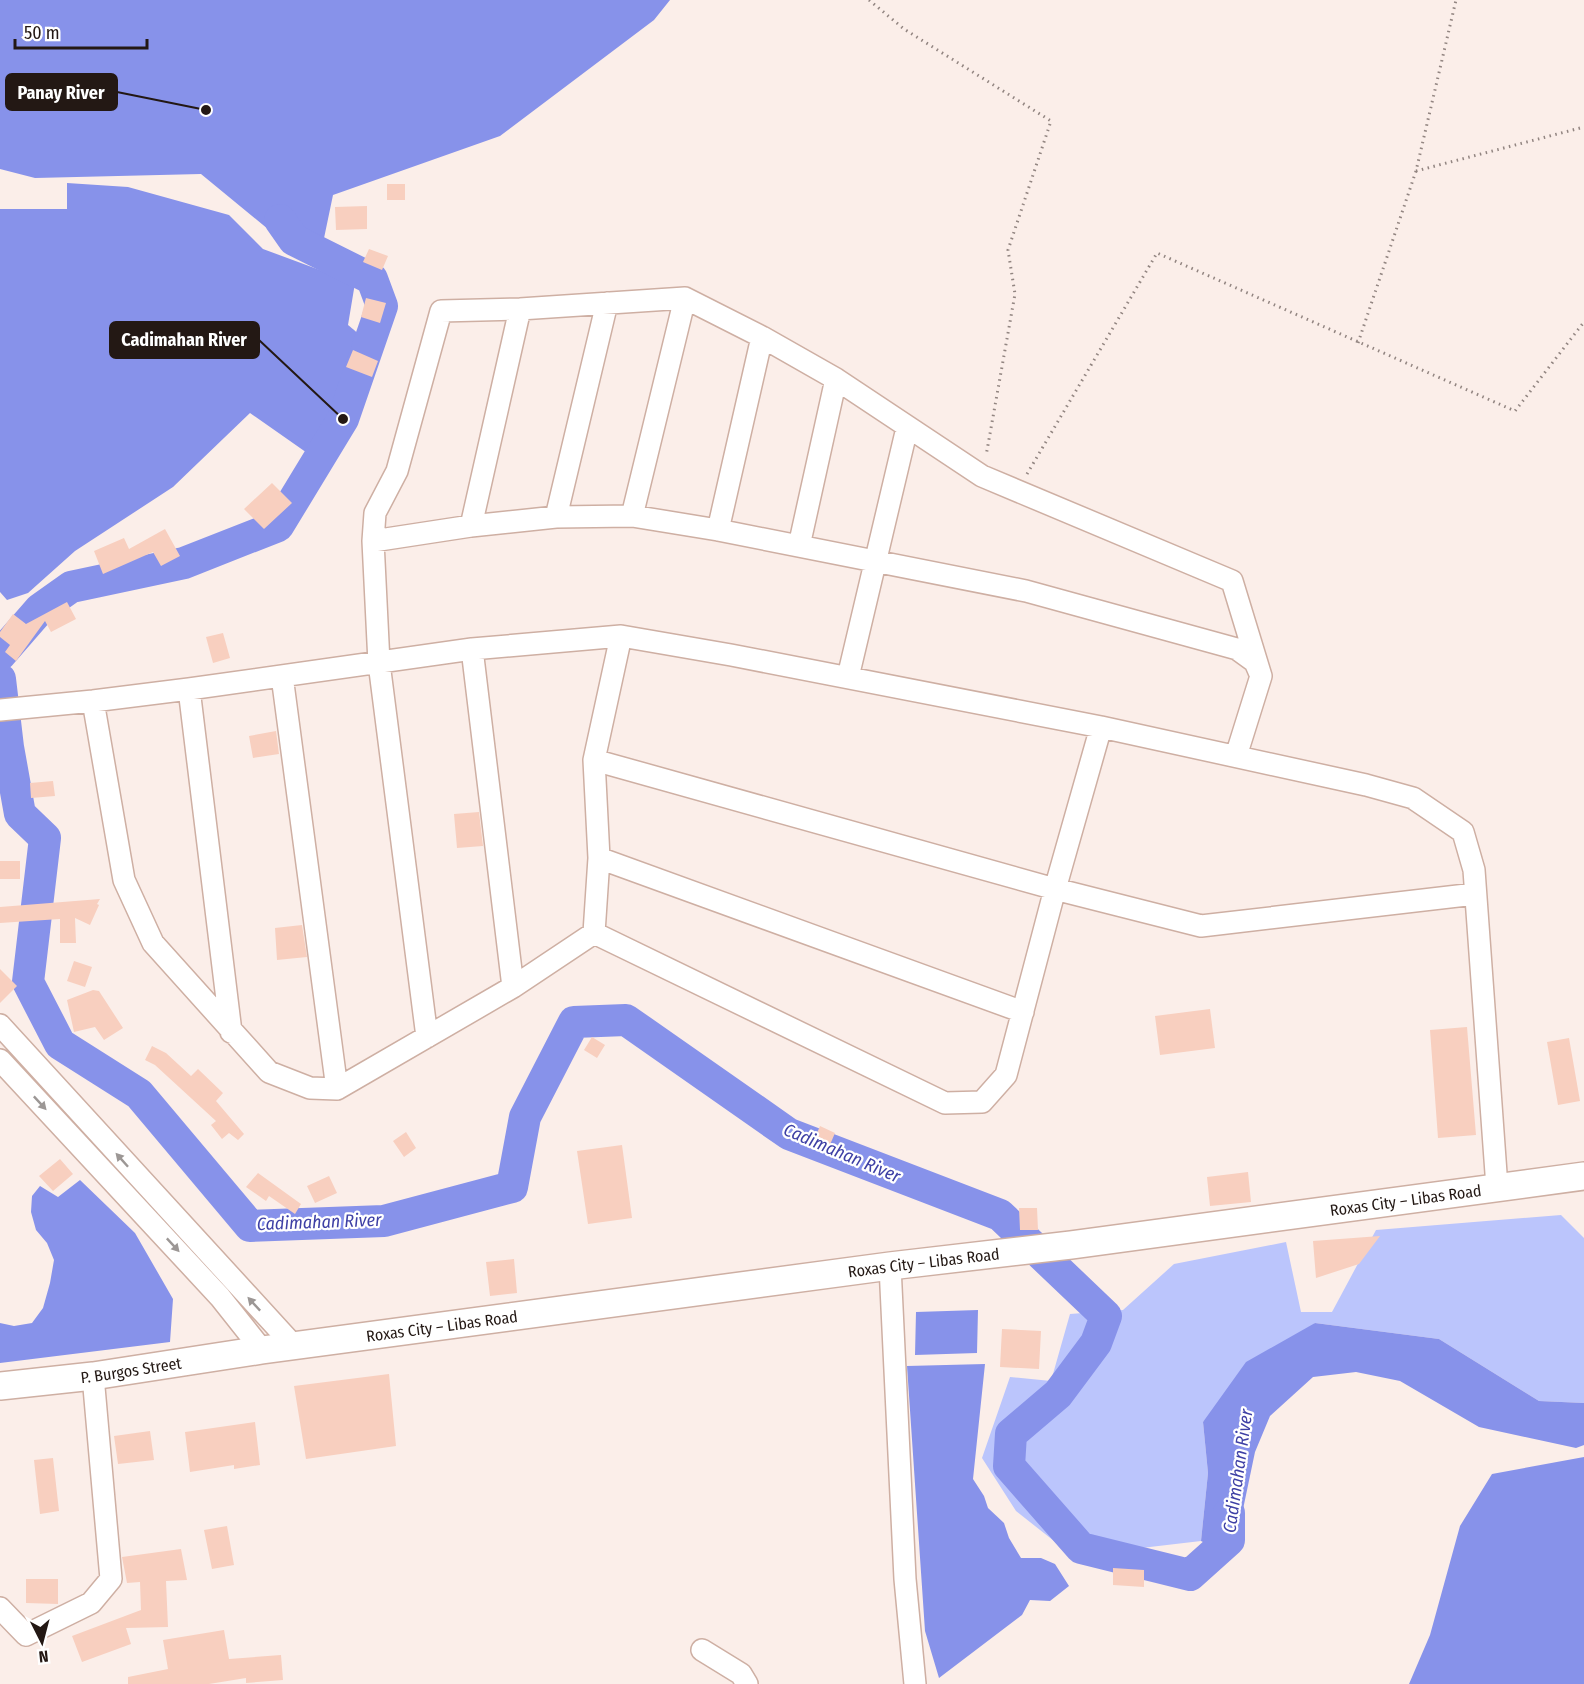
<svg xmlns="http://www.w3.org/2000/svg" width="1584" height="1684" font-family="'Fira Sans Condensed',sans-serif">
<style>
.green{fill:#bbc5fc}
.water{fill:#8792ea}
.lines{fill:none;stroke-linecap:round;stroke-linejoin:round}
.river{stroke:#8792ea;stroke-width:32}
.building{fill:#f8cfbf}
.minor-casing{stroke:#ceafa3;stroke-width:24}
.major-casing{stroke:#ceafa3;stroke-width:30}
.path{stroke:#928581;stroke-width:3;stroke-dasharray:1.5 4.5;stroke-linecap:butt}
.minor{stroke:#fff;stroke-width:21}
.major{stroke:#fff;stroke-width:27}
.oneway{fill:#9c9795}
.labels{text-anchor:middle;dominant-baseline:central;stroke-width:4.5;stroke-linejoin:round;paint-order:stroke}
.street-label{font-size:16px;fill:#231814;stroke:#fff}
.water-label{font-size:18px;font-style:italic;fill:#3e40a5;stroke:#fff}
.leader{fill:none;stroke:#231814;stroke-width:2}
.callout-dot{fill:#231814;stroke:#fff;stroke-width:2}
.callout{fill:#231814;stroke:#231814;stroke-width:2}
.callout-label{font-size:18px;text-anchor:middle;font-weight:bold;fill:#fff}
</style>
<rect width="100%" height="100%" fill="#fbeee9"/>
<path class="green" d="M1561,1215l23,23v165l-45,-2 -100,-62 -124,-16 -112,99 5,51 -7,68 -128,15 -57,-45 -34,-53 28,-81 41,4 19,-67 53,-4 51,-46 112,-22 15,70h31l44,-82z"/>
<path class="water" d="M0,0h670l-16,20 -154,116 -167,59 -10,48 -26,10 -96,-79 -166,4 -35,-9z
M67,183l61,4 101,28 34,34 92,34 -7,42c5,4 11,9 14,13 13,23 -30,101 -42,124l-70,-49 -77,74 -98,64 -47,42 -21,7 -7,-8v-383h67z
M80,1180l55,53 38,66 -3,43 -170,21v-40l14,3 18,-3 11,-15 7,-25 4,-23 -7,-17 -11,-13 -5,-18 1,-16 8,-10 18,11z
M978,1310l-1,43 -62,2 1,-43z
M1315,1323l124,16 100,62 45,2v42l-8,3 -97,-21 -79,-46 -44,-9 -43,5 -43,39 -15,36 -13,62 -13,41 -28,-14 7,-68 -5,-51 43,-60z
M985,1364l-12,115 11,17 4,12 16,15 5,15 12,20h20l14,6 14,22 -19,15 -20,-1 -8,15 -83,63 -14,-47 -18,-265z
M1584,1457v227h-175l21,-49 30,-109 32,-52z"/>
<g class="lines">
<path class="river" d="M0,655l40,-46 31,-22 113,-24 94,-37 65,-107 39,-113 -10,-27 -78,-39 -14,-20
M0,679l8,68 12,67 25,24 -17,144 32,62 79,50 111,132 134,-5 128,-34 13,-70 49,-95 52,-2 163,114 211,81 106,101 -10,27 -38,51 -47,40 -2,32 72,82 109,27 39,-35v-27"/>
</g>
<path class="building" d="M387,184h18v16h-18z
M367,206v23l-31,1 -1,-23z
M369,249l19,7 -6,14 -19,-8z
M366,298l20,5 -6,20 -19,-6z
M353,350l25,11 -6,16 -26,-10z
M272,483l20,20 -28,26 -20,-20z
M165,529l15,27 -19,10 -8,-14 -50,22 -9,-23 30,-13 5,11z
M67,602l9,17 -25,13 -6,-11 -29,40 -11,-9 5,-7 -10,-8v-5l13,-18 13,10z
M223,633l7,25 -17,5 -7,-26z
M276,731l3,23 -26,4 -4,-22z
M53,781l2,15 -24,2 -1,-15z
M479,812l4,34 -26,2 -3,-34z
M0,861h20v18h-20z
M100,899l-3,5 2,1 -9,20 -15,-7 1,25h-16v-24l-60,4v-16z
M302,925l5,32 -30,3 -2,-32z
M74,961l18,6 -7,20 -18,-6z
M0,969l17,17 -17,17z
M93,990l6,1 24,37 -19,12 -9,-13 -21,5 -7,-32z
M1210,1009l5,39 -55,7 -5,-39z
M1467,1027l9,108 -38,3 -8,-108z
M592,1037l13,8 -8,13 -13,-8z
M1569,1038l11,63 -22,4 -11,-63z
M152,1046l14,7 25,23 7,-7 25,24 -7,8 28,33 -6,6 -9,-7 -7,6 -11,-14 5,-4 -61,-56 -10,-5z
M820,1126l15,7 -6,14 -15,-7z
M406,1132l10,16 -12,9 -11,-16z
M622,1145l10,73 -44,6 -11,-73z
M60,1159l13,15 -20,17 -14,-15z
M1248,1172l3,30 -41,4 -3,-29z
M258,1173l43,31 -6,10 -26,-18 -3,5 -20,-14z
M329,1176l8,17 -22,10 -8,-17z
M1019,1208h18l1,22h-18z
M1380,1236l-21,28 -43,14 -3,-37z
M514,1259l3,34 -27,3 -4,-34z
M1002,1329l39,2 -2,38 -39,-2z
M389,1374l7,72 -90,13 -12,-73z
M255,1422l5,43 -26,4v-4l-44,7 -5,-40z
M150,1431l4,29 -36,4 -4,-28z
M53,1458l6,53 -19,3 -6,-54z
M227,1526l7,39 -22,4 -8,-39z
M181,1549l6,31 -21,1 2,46 -42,1 5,16 -49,18 -10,-26 69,-26 -1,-28 -13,1 -5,-26z
M1113,1568l31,2v17l-31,-2z
M26,1579h32v25l-32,-1z
M224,1630l5,29 52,-4 2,25 -37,3v-5l-37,6h-81v-7l40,-8 -5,-29z"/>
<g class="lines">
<defs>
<path id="minor" d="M632,516l53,-218
M556,517l51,-214
M471,526l49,-217
M718,530l44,-193
M373,541l98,-15 85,-9 76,-1 86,14 308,61 211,58 18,13 6,14 -25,80
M799,546l37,-167
M472,649l41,338
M282,676l55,413
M848,677l59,-249
M189,689l42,343
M93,701l31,179 29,63 116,129 41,16 27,1 176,-102 81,-54 5,-75 -5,-98 27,-124
M0,710l93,-9 96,-12 283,-40 149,-13 110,19 370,72 265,58 47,13 50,34 11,38 23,317
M594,760l461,129 146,37 274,-32
M599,858l424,154
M594,933l351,170 37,-1 24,-27 49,-186 46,-162
M0,1025l294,321
M427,1037l-48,-374 -6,-122 2,-28 22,-42 44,-160 79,-2 165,-11 77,39 74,42 146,97 250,105 29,95
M0,1060l220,237 42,53
M890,1266l15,313 10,105
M0,1608l26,27 65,-32 20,-24 -18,-203
M702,1650l39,24 6,10"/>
<g id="major">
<path id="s1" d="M0,1386l93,-10 169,-26 628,-84 181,-21 513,-69"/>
</g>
</defs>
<use href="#minor" class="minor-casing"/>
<use href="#major" class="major-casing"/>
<path class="path" d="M869,0l35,29 147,92 -43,129 7,44 -29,162
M1416,171l168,-44
M1358,343l58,-172 40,-171
M1027,474l130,-221 358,158 69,-89"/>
<use href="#minor" class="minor"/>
<use href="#major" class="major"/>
</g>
<defs><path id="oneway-solid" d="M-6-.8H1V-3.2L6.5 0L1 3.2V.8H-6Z" transform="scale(1.5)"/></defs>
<g class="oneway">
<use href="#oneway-solid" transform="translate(40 1103) rotate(47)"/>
<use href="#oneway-solid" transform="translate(122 1160) rotate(-132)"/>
<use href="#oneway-solid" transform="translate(173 1245) rotate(47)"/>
<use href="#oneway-solid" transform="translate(254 1304) rotate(-133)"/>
</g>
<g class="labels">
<g class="street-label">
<text stroke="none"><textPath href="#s1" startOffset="1418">Roxas City – Libas Road</textPath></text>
<text stroke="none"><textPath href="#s1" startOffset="932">Roxas City – Libas Road</textPath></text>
<text stroke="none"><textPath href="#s1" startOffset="446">Roxas City – Libas Road</textPath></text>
<text stroke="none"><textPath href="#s1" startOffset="132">P. Burgos Street</textPath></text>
</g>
<g class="water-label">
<text transform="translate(842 1153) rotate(23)">Cadimahan River</text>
<text transform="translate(319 1222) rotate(-2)">Cadimahan River</text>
<text transform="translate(1238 1471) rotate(-82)">Cadimahan River</text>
</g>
</g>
<path class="leader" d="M206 110L117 92M343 419L259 340"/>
<g class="callout-dot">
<circle cx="206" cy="110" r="6"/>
<circle cx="343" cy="419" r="6"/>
</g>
<g class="callout">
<rect x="6" y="74" width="111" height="36" rx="6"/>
<rect x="110" y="322" width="149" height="36" rx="6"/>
</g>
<g class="callout-label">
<text x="61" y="99">Panay River</text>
<text x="184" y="346">Cadimahan River</text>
</g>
<g transform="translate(42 1642) rotate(174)" stroke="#ffffff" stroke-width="4.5" paint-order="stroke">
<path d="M0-4.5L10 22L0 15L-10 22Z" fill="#231814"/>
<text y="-9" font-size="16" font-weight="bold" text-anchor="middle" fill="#231814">N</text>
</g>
<path d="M15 39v9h132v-9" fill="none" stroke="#231814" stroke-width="3"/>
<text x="24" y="39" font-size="18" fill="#231814" stroke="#ffffff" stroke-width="4.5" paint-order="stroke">50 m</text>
</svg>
